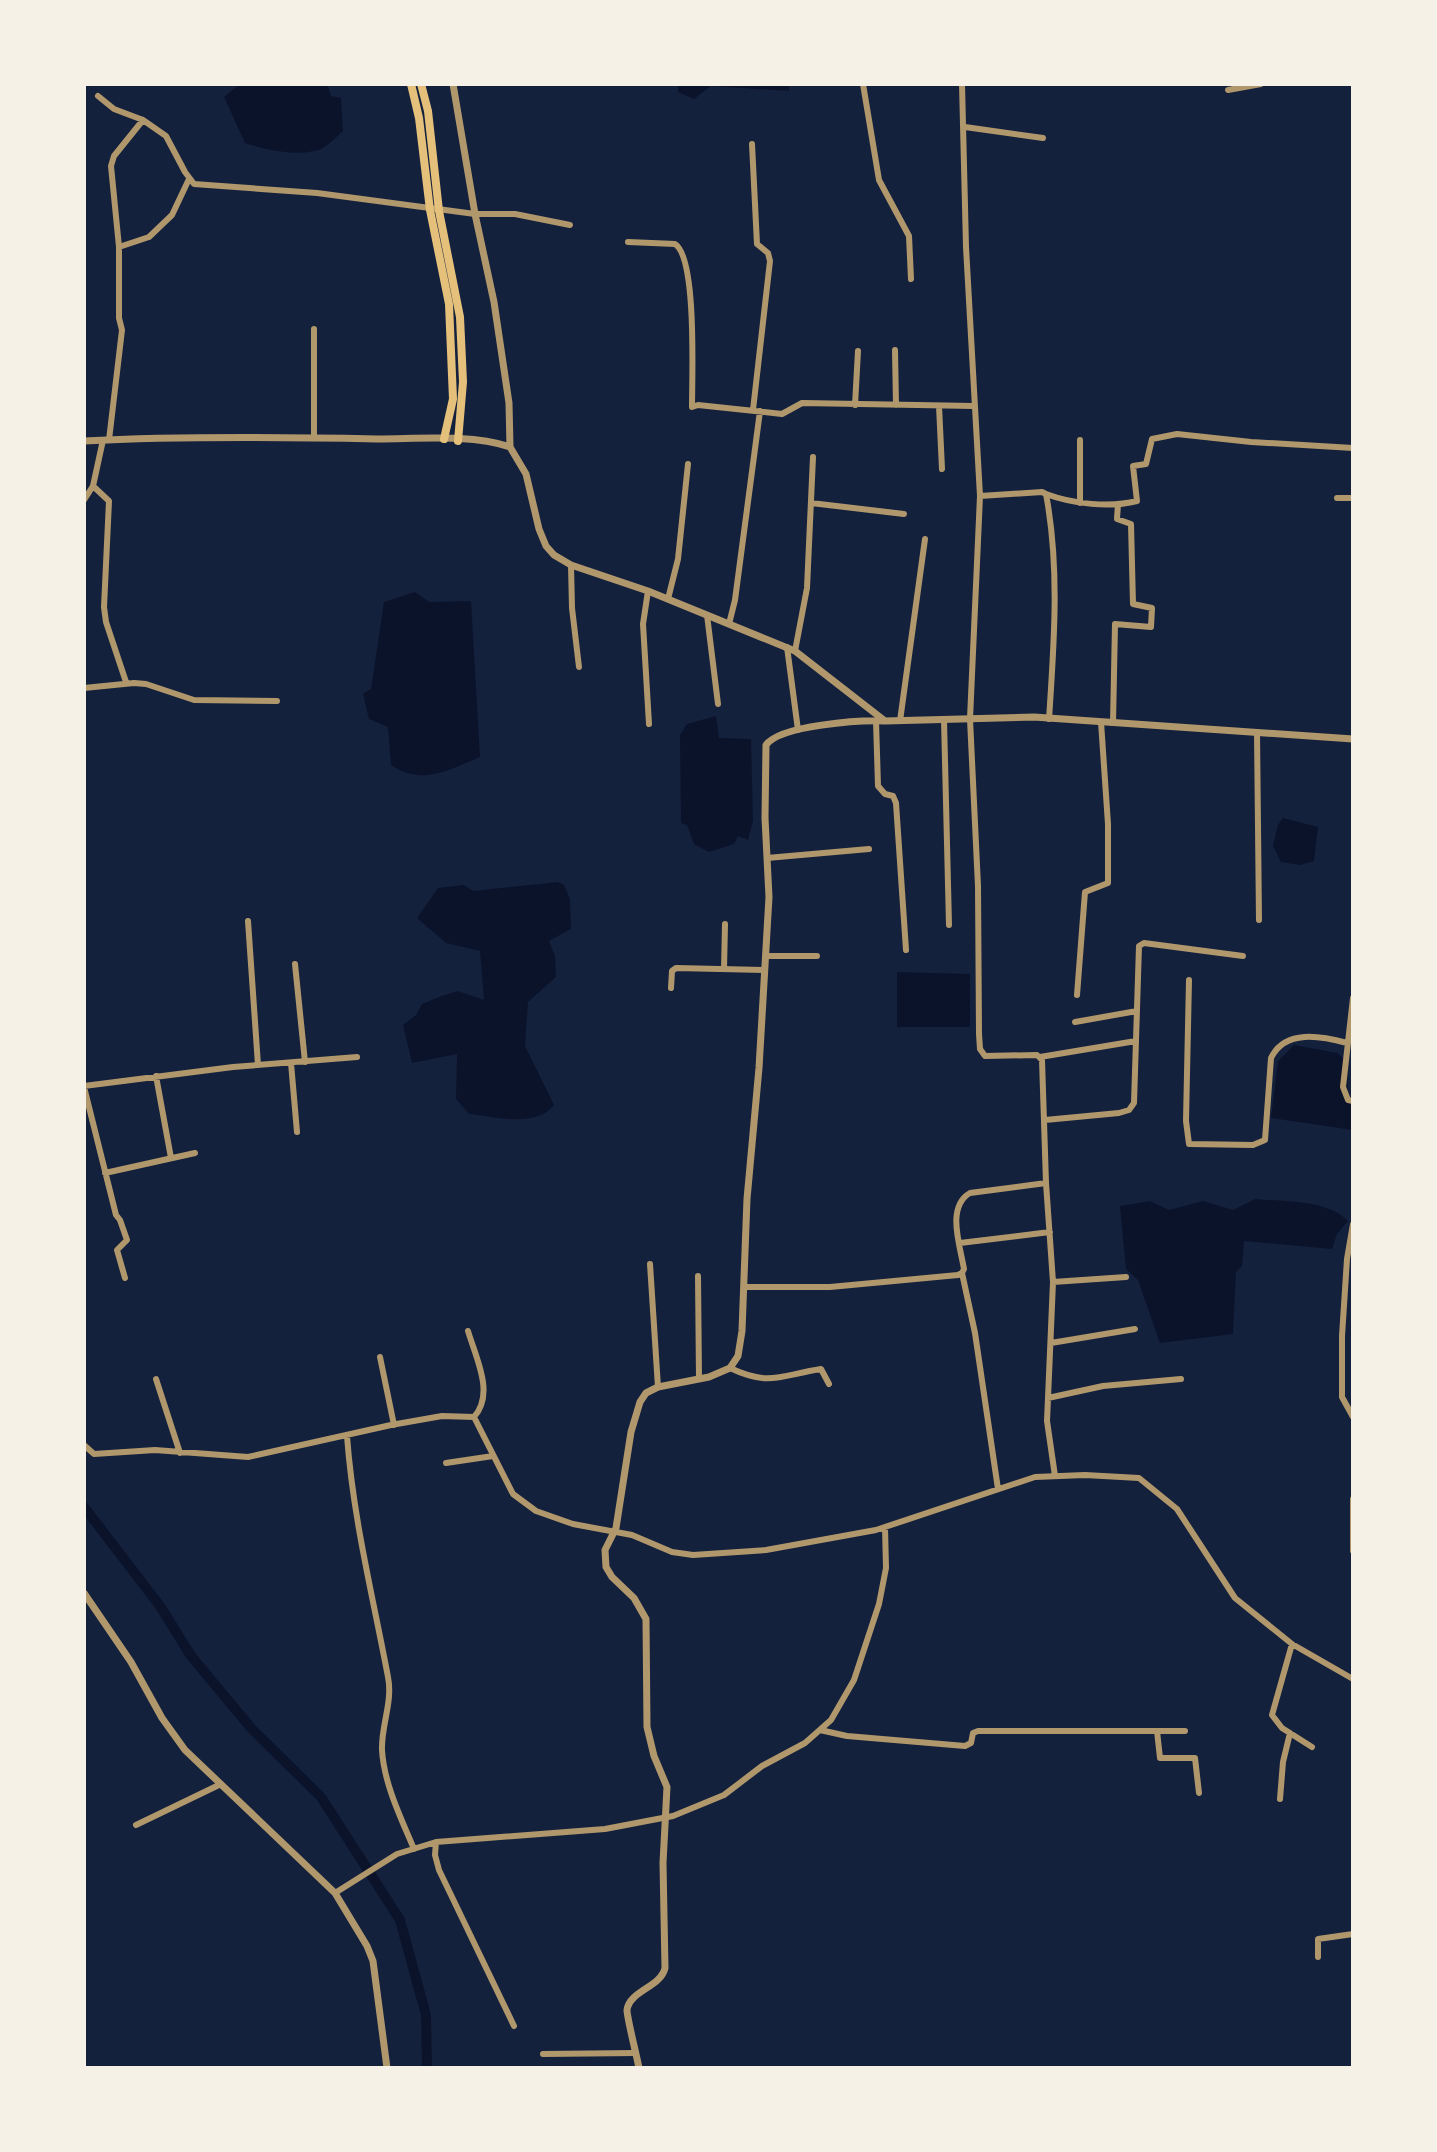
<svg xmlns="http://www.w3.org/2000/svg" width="1437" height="2152" font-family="'Asap Condensed',sans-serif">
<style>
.water{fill:#0b132b}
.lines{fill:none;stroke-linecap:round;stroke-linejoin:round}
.canal{stroke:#0b132b;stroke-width:10}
.minor{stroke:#b1986c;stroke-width:6}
.tertiary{stroke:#b1986c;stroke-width:7}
.secondary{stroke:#e5c07b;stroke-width:8}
</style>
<rect width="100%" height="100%" fill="#14213d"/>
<path class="water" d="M240,84h87l4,12 10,2 2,33c-6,5 -13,13 -20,17 -19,10 -59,2 -78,-5l-21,-46z
M678,84h111v7l-78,-5 -17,13 -16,-7z
M415,592l14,10 42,-1 9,156c-31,13 -58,29 -89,8l-3,-38 -19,-8 -6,-25 8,-5 13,-87z
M716,716l3,22 32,1 2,82 -5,19 -10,-4 -4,8 -25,8 -15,-8 -7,-19 -6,-2 -1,-88 7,-11z
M1283,818l35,9 -4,34 -14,4 -19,-3 -8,-16 5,-21z
M558,882l6,3 6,14 1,30 -22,12 6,15 1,21 -28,25 -3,44 29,59c-18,23 -59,12 -85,9l-13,-15 1,-45 -45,9 -9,-38 13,-10 6,-11 17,-7 19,-6 26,9 -4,-49 -34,-8 -29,-25 21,-30 26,-3 9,6z
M897,972l73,2v53h-73z
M1294,1045l44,8 10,11 -1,32 6,4v30l-82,-12 7,-57z
M1255,1199c29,3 71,0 93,22l-11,13 -5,15 -88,-8 -2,25 -6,6 -3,62 -73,9 -22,-63 -12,-11 -6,-63 30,-5 19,9 34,-9 30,9z"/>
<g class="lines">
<path class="canal" d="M84,1507l76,99 31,50 60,72 70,69 79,123 26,95 1,53"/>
<path class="minor" d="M863,84l16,96 30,56 2,43
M1228,90l33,-6
M98,96l16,13 29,11 23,16 19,36 9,12 123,9 158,21h40l55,11
M965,127l78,11
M752,144l5,100 11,9 2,8 -17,149
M628,242l47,2c22,14 17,133 17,163l6,-2 84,9 20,-11 172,3
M119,247l30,-10 23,-22 17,-36
M895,350l1,55
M855,405l3,-54
M939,406l3,63
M314,438v-109
M109,440l13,-110 -3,-12v-71l-8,-81 3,-10 29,-36
M1080,440v63
M93,486l16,15 -5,106 2,15 20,60
M1046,494c27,10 64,14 91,7l-4,-35 13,-2 6,-25 25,-5 74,8 102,6
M980,496l62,-4 4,2c14,74 8,150 3,225
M1337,498h16
M84,500l9,-14 10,-46
M811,503l93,11
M571,565l1,43 7,59
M648,591l-5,33 6,100
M668,599l10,-40 10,-95
M707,615l11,89
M729,624l6,-24 25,-189
M787,647l11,83
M795,651l12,-63 6,-131
M84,688l50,-5 12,1 48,16 83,1
M944,720l5,205
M876,721l2,65 7,8 8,2 3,7 10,147
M900,721l25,-182
M1113,723l2,-99 36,3 1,-19 -19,-4 -2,-80 -14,-5 1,-15
M1257,732l2,188
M767,858l102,-9
M248,921l10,144
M766,956h51
M295,964l10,98
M724,969l1,-45
M1189,980l-3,141 3,23 64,1 12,-5 6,-82c14,-29 50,-22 76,-15
M671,988l1,-17 4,-3 89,2
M1077,995l8,-103 23,-9v-59l-7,-102
M1353,998l-10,89 5,13 5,1
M1075,1022l62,-11
M1040,1057l96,-16
M291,1063l6,69
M156,1076l15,82
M84,1086l149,-19 124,-10
M84,1087l32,128 4,5 7,20 -10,10 8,28
M1045,1120l74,-7 10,-3 5,-7 5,-157 5,-3 99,13
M105,1173l90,-20
M1046,1183l7,99 -6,139 8,55
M1353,1224l-6,35 -5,77v61l11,20
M960,1243l90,-11
M650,1264l8,123
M962,1273l13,60 23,156
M698,1276l1,103
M1053,1282l73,-5
M744,1287h86l128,-12 4,-2 2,-4c-4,-24 -18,-62 6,-76l76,-10 -4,-123 -5,-5 -52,1 -5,-7 -1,-15 -1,-148 -8,-167 10,-223 -14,-249 -4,-163
M468,1331c8,27 27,63 6,86
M1051,1343l84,-14
M380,1357l14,68
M730,1368c40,19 51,7 91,1l8,15
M156,1379l24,74
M1048,1398l55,-12 78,-7
M347,1436c6,82 26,161 41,241 5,25 -7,49 -6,73 2,34 19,68 32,99
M84,1445l10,9 61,-4 93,7 143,-32 51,-9 32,1 39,77 23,17 37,13 59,11 40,17 21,3 73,-5 110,-20 159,-53 50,-2 54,3 38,31 58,89 57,46 61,35
M446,1463l47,-7
M1353,1499v52
M1292,1644l-20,71 10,13 30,19
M820,1730l27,6 118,10 6,-3 2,-10 5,-2h207
M1157,1731l3,27h35l4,35
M1280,1799l3,-37 7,-29
M136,1825l85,-41
M436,1842l-1,13 4,15 75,156
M335,1893l62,-39 39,-12 169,-13 68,-13 51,-21 38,-29 43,-23 26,-23 23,-40 25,-76 7,-36 -1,-41
M1318,1957v-18l35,-5
M543,2054l93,-1"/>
<path class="tertiary" d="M453,84l22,130 19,88 15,101 1,44 16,27 13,55 7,17 8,9 17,10 77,26 147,60 90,70 149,-4 319,22
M84,441c97,-5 196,-4 293,-2 42,0 94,-5 133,8
M84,1593l47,69 31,56 23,32 150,143 32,53 6,15 14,107
M639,2068c-2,-11 -12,-50 -12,-58 2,-19 34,-23 38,-42l-2,-105 4,-76 -13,-31 -7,-29 -1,-108 -12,-21 -22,-21 -6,-10 -1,-17 11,-22 15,-96 9,-30 6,-9 12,-6 51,-10 21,-9 8,-12 4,-25 5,-132 12,-131 10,-171 -4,-79 1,-73c14,-20 95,-25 119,-24"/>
<path class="secondary" d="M411,84l8,34 11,92 19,94 4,95 -9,40
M421,84l7,27 11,100 21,106 3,65 -5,59"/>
</g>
<rect width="1437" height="2152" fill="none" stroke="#f6f1e7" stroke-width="172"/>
</svg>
